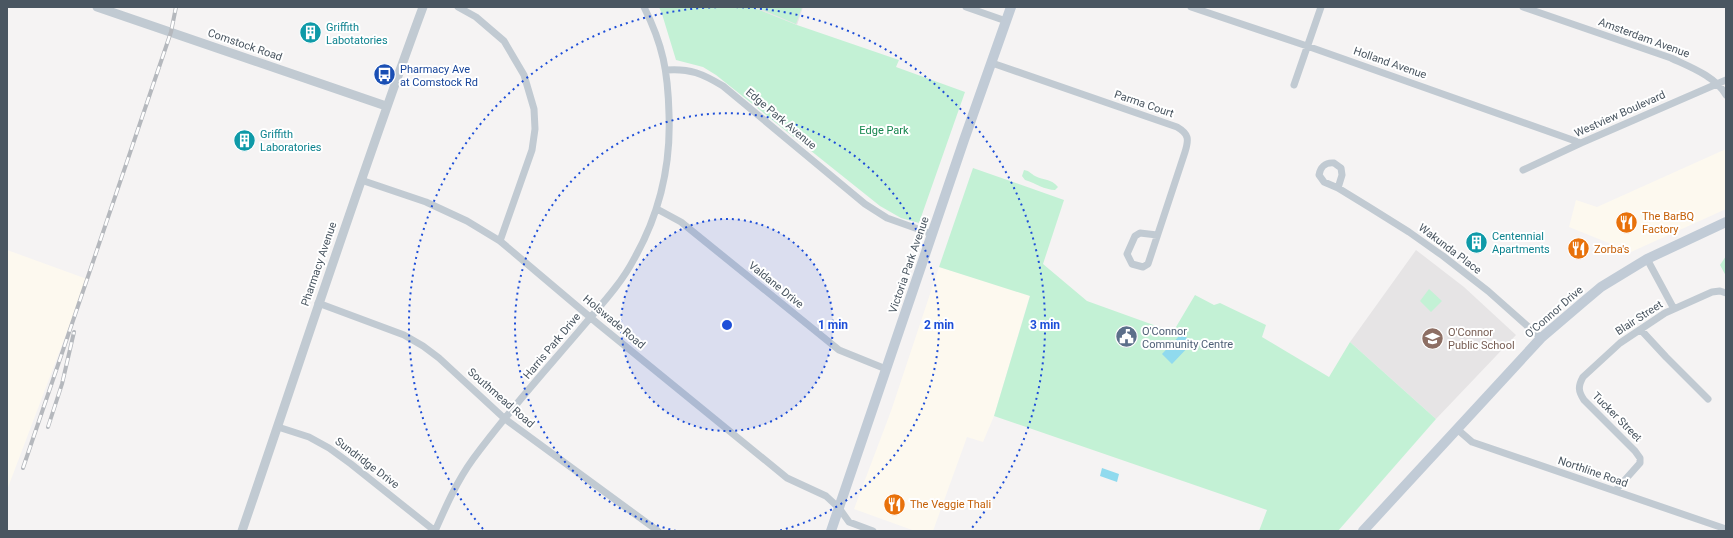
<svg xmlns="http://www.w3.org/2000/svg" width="1733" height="538" font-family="Roboto,sans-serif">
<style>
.commercial{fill:#fdf9ef}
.education{fill:#e6e4e5}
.green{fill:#c3f1d5}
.water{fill:#90daee}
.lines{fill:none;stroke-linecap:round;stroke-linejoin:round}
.minor{stroke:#c1cad2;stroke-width:7}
.tertiary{stroke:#c1cad2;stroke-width:9}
.secondary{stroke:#c1cbd6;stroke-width:10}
.rail-casing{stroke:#b5b8bd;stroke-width:4}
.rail{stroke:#fff;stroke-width:2.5;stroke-dasharray:8;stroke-linecap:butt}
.ring{fill:none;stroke:#1d4ed8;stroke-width:2;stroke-dasharray:2 4}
.labels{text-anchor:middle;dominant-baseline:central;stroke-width:4;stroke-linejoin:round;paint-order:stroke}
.culture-label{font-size:11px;fill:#0d838f;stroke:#fff;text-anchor:start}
.street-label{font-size:11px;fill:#4a5661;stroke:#fff}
.transit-label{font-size:11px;fill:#164399;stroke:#fff;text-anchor:start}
.park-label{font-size:11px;fill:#17864f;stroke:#fff}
.food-label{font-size:11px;fill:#c56008;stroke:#fff;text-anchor:start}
.service-label{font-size:11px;fill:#4e5e75;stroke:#fff;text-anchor:start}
.education-label{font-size:11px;fill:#785e54;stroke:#fff;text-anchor:start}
.centre{fill:#1d4ed8;stroke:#fff;stroke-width:2}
.ring-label{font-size:12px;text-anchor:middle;font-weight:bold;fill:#1d4ed8;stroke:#fff;stroke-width:4;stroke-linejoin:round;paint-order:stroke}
</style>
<rect width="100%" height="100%" fill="#f5f3f3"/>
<path class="commercial" d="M1726,149v60l-95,43 -62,-25 7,-27 21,7z
M7,250l80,29 -80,211z
M939,267l91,28 -36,121 -11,26 -16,-5 -34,94h-18l-61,-22 37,-98z"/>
<path class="education" d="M752,7h51l-6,18z
M1416,250l48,37 52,48 -80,84 -86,-77z"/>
<path class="green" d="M659,7h93l45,18 102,35 -3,7 69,25 -46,131 -18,-5 -21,-12 -164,-131 -13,-8 -27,-7 -14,-46z
M756,7h46l-6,17z
M973,168l91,32 -21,64 44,37 86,31 22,-37 19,10 6,-2 46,22 -4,12 67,40 21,-35 86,77 -98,112h-79l8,-21 -273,-94 36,-120 -91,-29z
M1024,170c6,1 7,4 11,6 9,5 16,2 23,11l-3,3c-10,0 -20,-7 -30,-10l-3,-4z
M1726,256v20l-6,-11z
M1429,289l13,12 -11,11 -11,-11z"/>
<path class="water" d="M1182,333l10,10 -20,21 -10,-10z
M1102,468l17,6 -2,8 -17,-6z"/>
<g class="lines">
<path class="minor" d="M458,7l18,10 28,24 20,34 10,34 1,20 -3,21 -32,91
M966,7l40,14
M1191,7l116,39 274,97
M1523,7l148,51c19,9 44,18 55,37
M992,63l185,64c12,7 12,12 8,25l-37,112 -5,3 -11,-3 -5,-10 8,-18 5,-3 17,2
M666,70c24,-2 37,4 57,16l142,118 22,14 45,16
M1294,85l27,-78
M1523,170l58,-27 145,-63
M361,180l65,22 41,19 33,20 97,82 190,155 39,18 13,12 10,14 24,9
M1338,188l4,-13 -1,-7 -7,-5c-9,-1 -14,5 -15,12l5,7 14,6 31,19 40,25 34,24 45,35 53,47
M657,209l24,13 158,128 47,19
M1647,259l27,50
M318,303l86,32 19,11 16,12 66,61 153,112
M1641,330l25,27 42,42
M278,427l31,10 20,11 22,16 84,67c11,-25 22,-50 38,-72 33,-45 70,-86 106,-128 19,-23 41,-45 55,-72 25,-44 37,-94 35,-145 -1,-42 -6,-69 -25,-107
M1457,429l15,13 254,87
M1615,491l25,-28v-5l-5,-7 -51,-51c-6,-9 -6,-14 -1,-23l37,-34 45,-30 47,-21 8,-1 6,2"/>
<path class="tertiary" d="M97,7l289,99
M242,531c60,-175 117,-351 181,-524"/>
<path class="secondary" d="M831,531l133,-391 47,-133
M1363,531l178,-193 41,-35 19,-16 46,-28 79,-37"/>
<defs>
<path id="rail" d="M48,427l14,-43 12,-52
M23,468l148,-436 5,-25"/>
</defs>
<use href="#rail" class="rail-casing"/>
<use href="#rail" class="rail"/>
</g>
<circle cx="727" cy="325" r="106" fill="#1d4ed8" fill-opacity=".12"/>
<g class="ring">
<circle cx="727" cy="325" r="106"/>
<path d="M676 531A212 212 0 1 1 778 531"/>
<path d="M483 529A318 318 0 0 1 724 7M730 7A318 318 0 0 1 971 529"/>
</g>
<defs>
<symbol id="building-disc" viewBox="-11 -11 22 22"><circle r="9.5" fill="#0f9aa8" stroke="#fff"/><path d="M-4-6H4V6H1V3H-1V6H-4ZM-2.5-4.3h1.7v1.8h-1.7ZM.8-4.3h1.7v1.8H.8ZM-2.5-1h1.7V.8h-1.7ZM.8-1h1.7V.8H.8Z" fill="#fff"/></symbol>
<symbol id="bus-disc" viewBox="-11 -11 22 22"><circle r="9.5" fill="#1a4fb4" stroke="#fff"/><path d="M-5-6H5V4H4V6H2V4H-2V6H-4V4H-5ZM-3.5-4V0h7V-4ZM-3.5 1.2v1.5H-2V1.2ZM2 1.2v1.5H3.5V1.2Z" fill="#fff"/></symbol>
<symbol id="restaurant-disc" viewBox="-11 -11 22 22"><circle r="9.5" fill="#e8710a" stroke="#fff"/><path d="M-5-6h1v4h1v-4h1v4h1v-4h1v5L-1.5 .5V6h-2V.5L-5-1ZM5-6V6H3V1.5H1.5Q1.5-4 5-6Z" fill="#fff"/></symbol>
<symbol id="civic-disc" viewBox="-11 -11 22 22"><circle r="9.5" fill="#5c6f8a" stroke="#fff"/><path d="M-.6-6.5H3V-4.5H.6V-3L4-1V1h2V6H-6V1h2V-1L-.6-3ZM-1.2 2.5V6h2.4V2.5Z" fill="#fff"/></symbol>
<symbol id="school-disc" viewBox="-11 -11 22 22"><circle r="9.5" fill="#8d6e63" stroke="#fff"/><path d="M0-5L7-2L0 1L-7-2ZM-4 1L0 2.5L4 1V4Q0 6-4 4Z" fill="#fff"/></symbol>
</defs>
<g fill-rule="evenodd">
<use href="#building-disc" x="298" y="20" width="25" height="25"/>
<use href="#bus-disc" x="372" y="62" width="25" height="25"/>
<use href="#building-disc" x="232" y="128" width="25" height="25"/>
<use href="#restaurant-disc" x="1614" y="210" width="25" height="25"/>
<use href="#building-disc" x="1464" y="230" width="25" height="25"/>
<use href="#restaurant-disc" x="1566" y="236" width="25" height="25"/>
<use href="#civic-disc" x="1114" y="324" width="25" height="25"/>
<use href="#school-disc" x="1420" y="326" width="25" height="25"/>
<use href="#restaurant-disc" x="882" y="492" width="25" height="25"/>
</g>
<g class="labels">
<g class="culture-label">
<text x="326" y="27">Griffith<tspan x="326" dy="13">Labotatories</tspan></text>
<text x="260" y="134">Griffith<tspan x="260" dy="13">Laboratories</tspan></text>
<text x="1492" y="236">Centennial<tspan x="1492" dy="13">Apartments</tspan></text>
</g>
<g class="street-label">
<text transform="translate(1644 38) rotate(20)">Amsterdam Avenue</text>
<text transform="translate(245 45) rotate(19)">Comstock Road</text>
<text transform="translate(1390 63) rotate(19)">Holland Avenue</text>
<text transform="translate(1144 104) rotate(19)">Parma Court</text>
<text transform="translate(1620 114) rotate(-24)">Westview Boulevard</text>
<text transform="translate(781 119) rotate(40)">Edge Park Avenue</text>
<text transform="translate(1450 249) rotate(37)">Wakunda Place</text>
<text transform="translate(319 264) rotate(-71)">Pharmacy Avenue</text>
<text transform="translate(909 265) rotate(-71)">Victoria Park Avenue</text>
<text transform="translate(776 285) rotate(39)">Valdane Drive</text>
<text transform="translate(1554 312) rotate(-41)">O'Connor Drive</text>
<text transform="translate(1639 318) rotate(-33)">Blair Street</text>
<text transform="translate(614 322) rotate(40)">Holswade Road</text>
<text transform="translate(552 346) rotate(-50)">Harris Park Drive</text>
<text transform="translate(501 398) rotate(41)">Southmead Road</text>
<text transform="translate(1617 417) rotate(45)">Tucker Street</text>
<text transform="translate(367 463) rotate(37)">Sundridge Drive</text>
<text transform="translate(1593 472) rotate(19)">Northline Road</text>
</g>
<g class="transit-label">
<text x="400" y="69">Pharmacy Ave<tspan x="400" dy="13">at Comstock Rd</tspan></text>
</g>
<g class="park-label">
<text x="884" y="130">Edge Park</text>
</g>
<g class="food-label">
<text x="1642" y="216">The BarBQ<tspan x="1642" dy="13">Factory</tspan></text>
<text x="1594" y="249">Zorba's</text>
<text x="910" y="504">The Veggie Thali</text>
</g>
<g class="service-label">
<text x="1142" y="331">O'Connor<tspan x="1142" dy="13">Community Centre</tspan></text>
</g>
<g class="education-label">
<text x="1448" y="332">O'Connor<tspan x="1448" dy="13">Public School</tspan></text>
</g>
</g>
<circle cx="727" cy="325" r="6" class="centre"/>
<g class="ring-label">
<text x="833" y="329">1 min</text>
<text x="939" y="329">2 min</text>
<text x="1045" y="329">3 min</text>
</g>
<rect width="1733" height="538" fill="none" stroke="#4a5661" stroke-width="16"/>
</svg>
